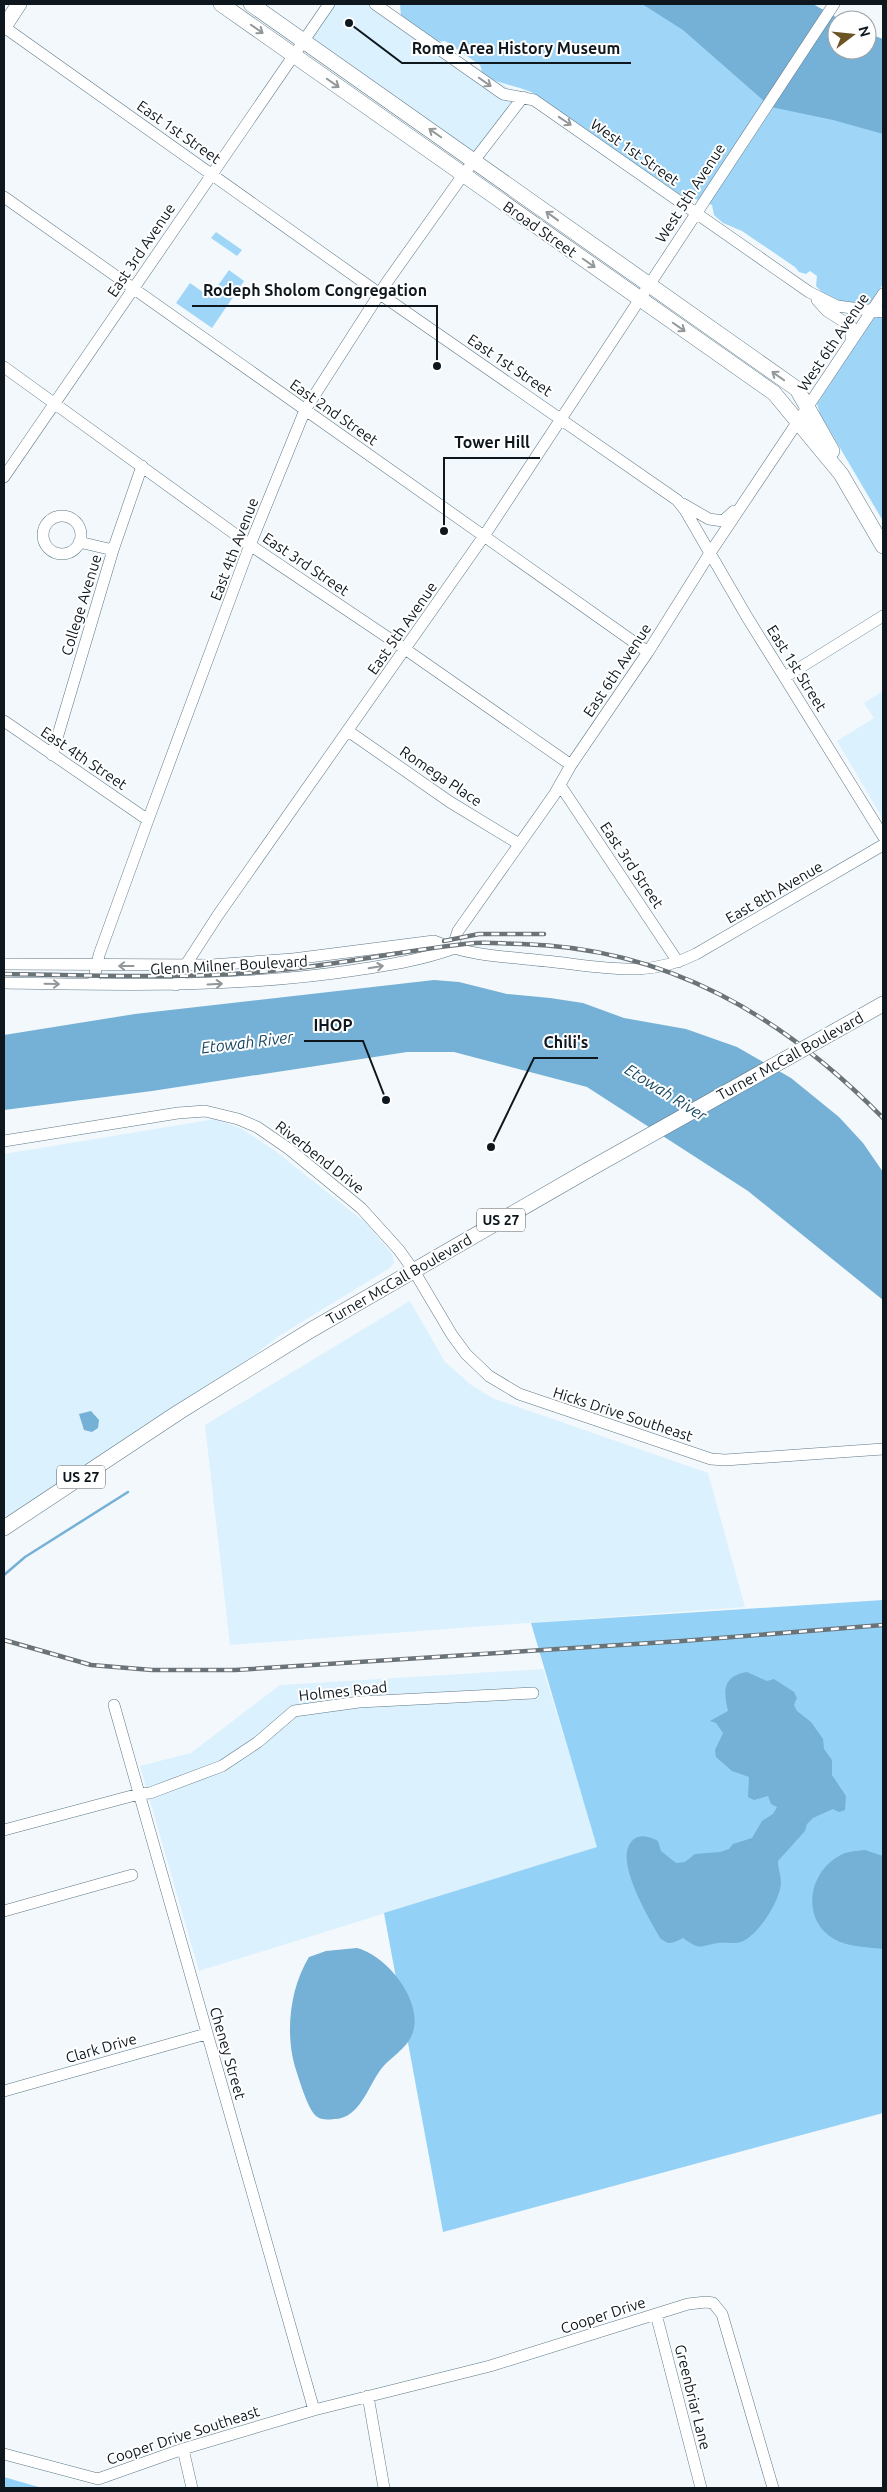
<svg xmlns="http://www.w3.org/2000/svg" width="887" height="2492" font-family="Ubuntu,sans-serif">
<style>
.built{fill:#dcf1fe}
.green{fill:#9fd6f8}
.forest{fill:#94d1f7}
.water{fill:#75b1d6}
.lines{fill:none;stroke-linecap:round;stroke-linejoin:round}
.stream{stroke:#75b1d6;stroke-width:2.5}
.minor-casing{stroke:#5f7887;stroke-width:12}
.major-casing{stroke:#5f7887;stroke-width:16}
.minor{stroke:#fff;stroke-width:11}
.major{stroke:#fff;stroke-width:15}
.rail-casing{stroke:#6a7378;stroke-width:4.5}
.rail{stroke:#fff;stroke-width:2.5;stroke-dasharray:8;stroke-linecap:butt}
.major-bridge-casing{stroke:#5f7887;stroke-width:16;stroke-linecap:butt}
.major-bridge{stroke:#fff;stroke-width:15}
.oneway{stroke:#929799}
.labels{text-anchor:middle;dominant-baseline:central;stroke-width:4;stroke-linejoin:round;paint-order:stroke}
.shield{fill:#fff;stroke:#565d61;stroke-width:1}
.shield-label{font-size:14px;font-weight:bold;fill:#0d171d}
.street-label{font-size:15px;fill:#0d171d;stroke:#fff}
.water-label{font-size:16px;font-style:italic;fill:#194963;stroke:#fff}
.leader{fill:none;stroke:#0d171d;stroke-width:2}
.callout-dot{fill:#0d171d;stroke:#fff;stroke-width:2}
.callout-label{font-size:16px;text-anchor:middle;font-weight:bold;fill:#0d171d;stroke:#fff;stroke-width:4;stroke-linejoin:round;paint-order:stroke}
</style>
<rect width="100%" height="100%" fill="#f2f8fb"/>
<path class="built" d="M330,4h48l145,93 -48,64 -172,-120z
M883,691v128l-46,-78 37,-23 -10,-15z
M215,1119l27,10 32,21 92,73 26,31 2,8 -4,6 -111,68 -100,76 -132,88 -43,17v-363z
M410,1301l35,61 25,22 22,14 216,75 37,134 -515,38 -25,-220z
M543,1669l55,178 -399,124 -59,-205 51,-13 89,-68z"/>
<path class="green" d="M400,4h335l148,84v196l-12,19 -4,2c-19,-3 -38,-3 -51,-19l1,-10 -7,-5 -4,3 -7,-2 -4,-5 -53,-36 -19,-8 -9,-8 -2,-10 -19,-7 -6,2 -154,-107c-16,-8 -33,-8 -50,-18l-3,-10 -35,-24 -8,1 -36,-26z
M216,232l26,18 -5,6 -26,-18z
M229,270l15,11 -32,47 -36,-25 14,-20 20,14z
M883,316v205l-63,-107 -3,-10 52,-80 5,-7z"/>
<path class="forest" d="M883,1600v513l-440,119 -59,-319 213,-66 -66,-224z
M4,2477l38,11h-38z"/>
<path class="water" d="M642,4h171l28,16h-4v30h30v-17l16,6v95l-50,-14 -62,-13 -88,-77z
M434,980l25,2 48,12 43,4 33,5 41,15 62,11 51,18 54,31 48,39 24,26 20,29v128l-135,-109 -161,-104 -133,-35h-47l-255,39 -148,19v-75l131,-21z
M91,1411l8,9 -1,8 -6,4 -8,-2 -5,-16z
M747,1672l20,9 7,-2 20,13 3,6 -3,7 3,6 14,11 12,17 1,10 8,11v15l14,21 -1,14 -6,2 -6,-3 -20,9 -6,6 -2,7 -27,30c0,8 3,14 3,22 -1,18 -23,53 -40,59 -7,2 -16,0 -23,1 -19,3 -17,8 -35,-5 -10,5 -14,8 -23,0 -11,-20 -48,-80 -27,-98 8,-7 17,-3 25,1l3,10 15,12 9,-1 10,-8 25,-2 9,-3 4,-5 19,-6 10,-17 11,-7 4,-7 -6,-3 -3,-8 -14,4 -6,-3 1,-20 -17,-6 -16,-14 -1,-7 8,-17 -7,-10 -6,-2 18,-10c-5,-21 -5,-35 19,-39z
M865,1850l18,6v93c-16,-2 -35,-2 -49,-10 -33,-19 -26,-66 5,-83 8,-5 17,-5 26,-6z
M357,1948c29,7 66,52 56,84 -5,17 -25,26 -34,40 -9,13 -15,31 -28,41 -5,4 -11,6 -17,6 -7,1 -13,1 -18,-3 -9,-8 -17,-38 -21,-49 -10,-35 -5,-79 14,-110l17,-6z"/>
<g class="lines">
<path class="stream" d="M4,1575l21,-18 103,-65"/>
<defs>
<path id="minor" d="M375,4l128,90 31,6 275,192 28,14 46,6
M4,27l376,267 297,206 8,10 62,107 136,219
M4,197l644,455
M817,300l10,11 24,15v14
M4,367l246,178 155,104 166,116
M4,477l325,-473
M683,504l26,15 14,2 11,-10
M43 535a19 19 0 1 1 38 0a19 19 0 1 1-38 0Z
M79,542l34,8
M785,677l98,-61
M4,721l144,99
M348,731l102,71 69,42
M52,755l61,-205 29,-84
M560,785l118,177
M452,949l6,-18 96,-136 17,-30 77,-113 62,-99 173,-259
M4,964l207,1 82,-6 141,-18c34,15 75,16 112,20 30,3 62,9 92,8 21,-1 40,-6 58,-15l187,-109
M4,983c118,2 235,5 352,-13 33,-5 65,-10 96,-21
M93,984l6,-29 49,-135 102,-275 55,-135 82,-128 76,-107 60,-78
M176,985l9,-19 33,-51 266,-379 350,-532
M4,1141l174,-28 27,-2 33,8 19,8 32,22 72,59 38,42 15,21 38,64 14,19 23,22 30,18 192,65 14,1 158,-11
M114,1705l200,705
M4,1830l135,-36 11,-1 72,-27 36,-24 36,-31 65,-9 174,-9
M4,1911l128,-36
M4,2091l202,-57
M656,2314l45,174
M368,2396l16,92
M183,2449l9,39
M4,2454l94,25 85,-30 131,-39 176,-44 198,-62 18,-2 7,1 9,11 51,174"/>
<path id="major" d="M221,4l553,389 67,81 42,72
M251,4l546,385 35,62
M4,27l15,-23
M837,1030l46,-26
M4,1528l175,-116 132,-82 277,-160"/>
</defs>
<use href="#minor" class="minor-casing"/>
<use href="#major" class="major-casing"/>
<use href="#minor" class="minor"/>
<use href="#major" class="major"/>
<defs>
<path id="rail" d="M444,941l35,-7h65
M4,974c91,1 185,6 276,-4 65,-6 130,-21 195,-27 15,-1 31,1 47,1 145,4 261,72 361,174
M4,1640l87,25 61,5h83l447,-29 201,-16"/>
</defs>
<use href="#rail" class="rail-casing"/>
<use href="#rail" class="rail"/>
<defs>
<path id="major-bridge" d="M588,1170l249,-140"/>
</defs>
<use href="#major-bridge" class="major-bridge-casing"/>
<use href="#major-bridge" class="major-bridge"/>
</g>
<defs><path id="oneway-shaft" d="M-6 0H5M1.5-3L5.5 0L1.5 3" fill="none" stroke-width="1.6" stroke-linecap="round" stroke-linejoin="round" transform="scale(1.25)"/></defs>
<g class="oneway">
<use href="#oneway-shaft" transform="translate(257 29) rotate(35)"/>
<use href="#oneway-shaft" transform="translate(485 82) rotate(35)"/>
<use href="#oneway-shaft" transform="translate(333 83) rotate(35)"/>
<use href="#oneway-shaft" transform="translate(565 121) rotate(34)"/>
<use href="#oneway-shaft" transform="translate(435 133) rotate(-145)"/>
<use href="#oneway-shaft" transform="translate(552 216) rotate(-144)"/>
<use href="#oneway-shaft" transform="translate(589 263) rotate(35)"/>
<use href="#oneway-shaft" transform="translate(679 327) rotate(35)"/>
<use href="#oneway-shaft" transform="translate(778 376) rotate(-145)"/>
<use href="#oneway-shaft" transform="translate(126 966) rotate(180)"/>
<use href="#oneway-shaft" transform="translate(376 967) rotate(-9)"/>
<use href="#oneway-shaft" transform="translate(52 984) rotate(1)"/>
<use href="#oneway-shaft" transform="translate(215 984) rotate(-3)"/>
</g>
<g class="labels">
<g class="shield">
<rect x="477" y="1208.5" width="48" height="23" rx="4"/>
<rect x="57" y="1465.5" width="48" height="23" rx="4"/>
</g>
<g class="shield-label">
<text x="501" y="1220">US 27</text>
<text x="81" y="1477">US 27</text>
</g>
<g class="street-label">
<text transform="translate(179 132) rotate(35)">East 1st Street</text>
<text transform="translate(635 152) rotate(35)">West 1st Street</text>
<text transform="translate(690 193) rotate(-57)">West 5th Avenue</text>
<text transform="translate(540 229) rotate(35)">Broad Street</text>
<text transform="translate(141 250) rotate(-56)">East 3rd Avenue</text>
<text transform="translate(833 342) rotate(-56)">West 6th Avenue</text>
<text transform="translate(510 365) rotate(34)">East 1st Street</text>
<text transform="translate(334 412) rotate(35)">East 2nd Street</text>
<text transform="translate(234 549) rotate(-69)">East 4th Avenue</text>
<text transform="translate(306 564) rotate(34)">East 3rd Street</text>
<text transform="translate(81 605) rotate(-73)">College Avenue</text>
<text transform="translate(402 628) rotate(-55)">East 5th Avenue</text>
<text transform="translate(797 668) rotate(58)">East 1st Street</text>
<text transform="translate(617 670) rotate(-56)">East 6th Avenue</text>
<text transform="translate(84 758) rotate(34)">East 4th Street</text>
<text transform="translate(441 776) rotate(34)">Romega Place</text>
<text transform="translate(632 865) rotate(56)">East 3rd Street</text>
<text transform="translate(774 892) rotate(-30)">East 8th Avenue</text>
<text transform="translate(229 965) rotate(-3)">Glenn Milner Boulevard</text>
<text transform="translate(790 1056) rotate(-29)">Turner McCall Boulevard</text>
<text transform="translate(320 1157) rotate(38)">Riverbend Drive</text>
<text transform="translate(399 1279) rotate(-30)">Turner McCall Boulevard</text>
<text transform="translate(623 1414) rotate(18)">Hicks Drive Southeast</text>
<text transform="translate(343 1691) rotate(-6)">Holmes Road</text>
<text transform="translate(101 2048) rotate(-16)">Clark Drive</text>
<text transform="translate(228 2053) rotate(74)">Cheney Street</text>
<text transform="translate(603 2315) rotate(-18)">Cooper Drive</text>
<text transform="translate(693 2397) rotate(76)">Greenbriar Lane</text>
<text transform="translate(183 2435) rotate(-18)">Cooper Drive Southeast</text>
</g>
<g class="water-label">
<text transform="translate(247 1042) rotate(-7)">Etowah River</text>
<text transform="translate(666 1092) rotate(32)">Etowah River</text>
</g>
</g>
<path class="leader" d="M349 23L402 63H631M437 366L437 306H192M444 531L444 458H540M386 1100L363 1041H304M491 1147L534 1058H598"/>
<g class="callout-dot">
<circle cx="349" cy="23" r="5"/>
<circle cx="437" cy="366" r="5"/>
<circle cx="444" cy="531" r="5"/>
<circle cx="386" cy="1100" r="5"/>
<circle cx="491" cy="1147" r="5"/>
</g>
<g class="callout-label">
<text x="516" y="54">Rome Area History Museum</text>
<text x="315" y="296">Rodeph Sholom Congregation</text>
<text x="492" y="448">Tower Hill</text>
<text x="333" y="1031">IHOP</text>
<text x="566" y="1048">Chili's</text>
</g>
<rect width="887" height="2492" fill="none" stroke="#0d171d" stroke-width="10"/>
<g transform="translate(852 35) rotate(74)"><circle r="24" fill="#ffffff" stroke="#9ea2a5"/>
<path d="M0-4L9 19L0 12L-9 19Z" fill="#6d5425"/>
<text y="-8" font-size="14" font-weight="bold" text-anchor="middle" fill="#0d171d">N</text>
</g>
</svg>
